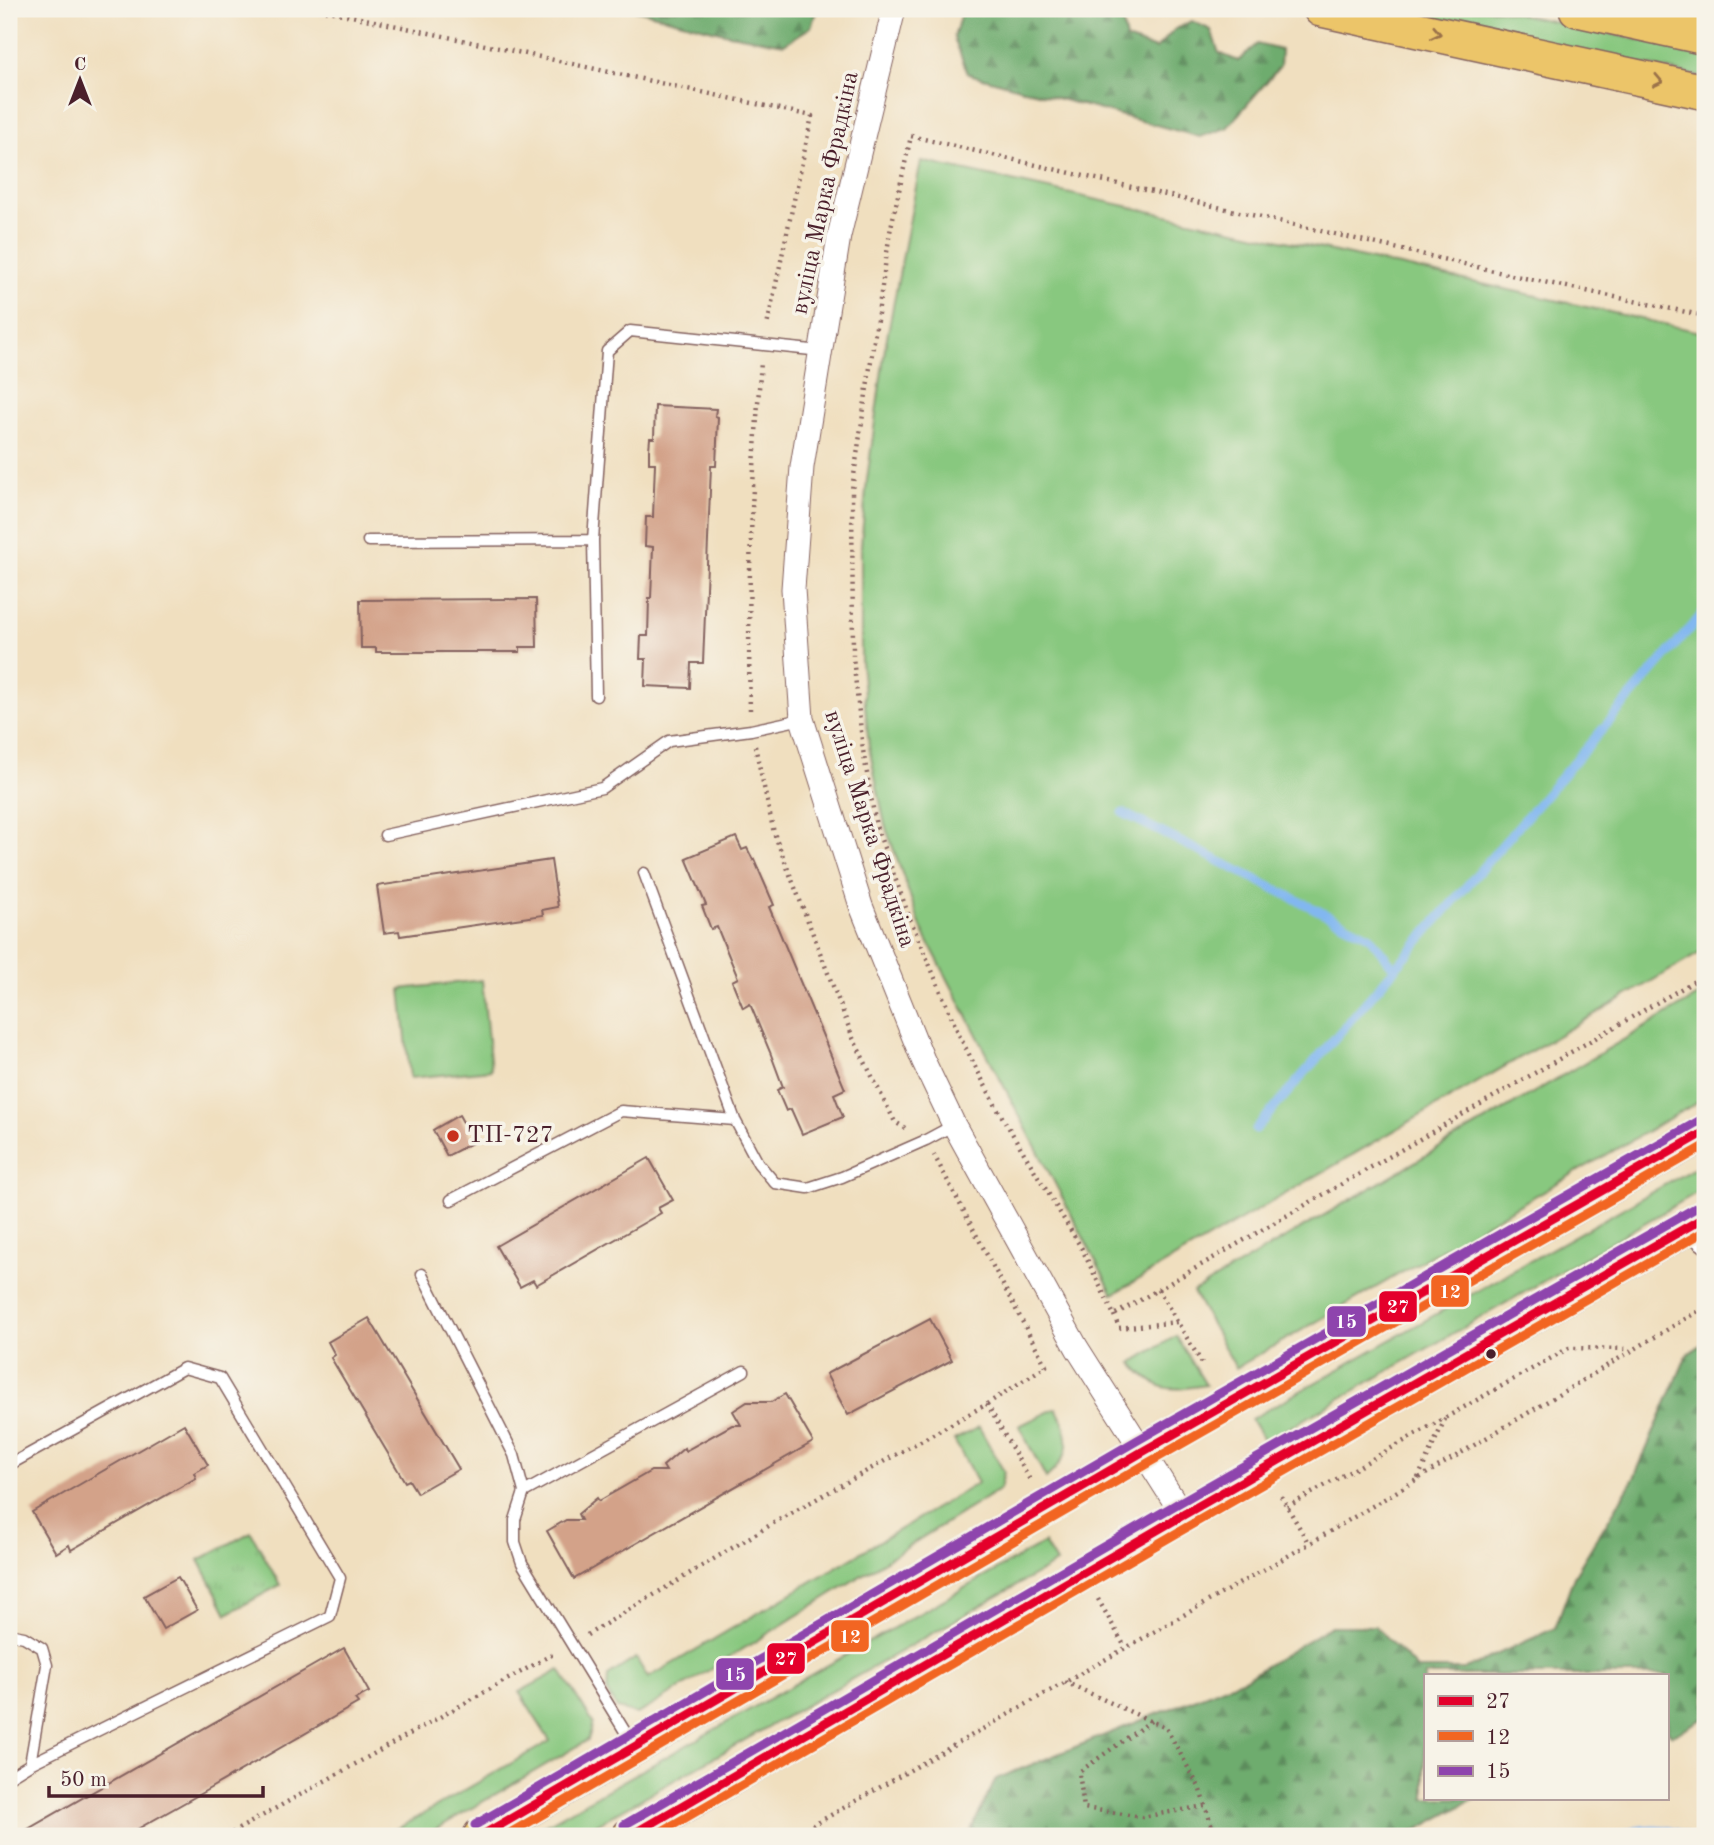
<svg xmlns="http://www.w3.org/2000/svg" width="1714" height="1845" font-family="'Old Standard TT',serif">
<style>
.green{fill:#88c87f;stroke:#697455;stroke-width:2}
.forest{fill:url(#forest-firs);stroke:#5c664c;stroke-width:2}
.park{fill:url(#park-tufts);stroke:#697455;stroke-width:2}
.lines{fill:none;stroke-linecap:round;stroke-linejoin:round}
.stream{stroke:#82b7f0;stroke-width:9}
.building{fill:#d3a289}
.service-casing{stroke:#84625f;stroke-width:13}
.minor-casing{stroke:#84625f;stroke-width:25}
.primary-casing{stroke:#84625f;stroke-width:38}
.path{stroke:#84625f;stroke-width:4.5;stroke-dasharray:2 5;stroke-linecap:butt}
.service{stroke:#fff;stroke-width:10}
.minor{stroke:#fff;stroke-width:23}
.primary{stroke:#ecc569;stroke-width:35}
.bus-1-casing{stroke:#f7f3e8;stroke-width:14}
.bus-2-casing{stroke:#f7f3e8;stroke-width:14}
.bus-3-casing{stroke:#f7f3e8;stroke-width:14}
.bus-1{stroke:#e4002b;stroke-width:9}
.bus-2{stroke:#f26522;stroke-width:9}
.bus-3{stroke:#8e44ad;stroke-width:9}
.oneway{stroke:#9b724a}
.poi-dot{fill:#c8321e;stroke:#f7f3e8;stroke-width:2.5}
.bus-dot{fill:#4a1f2b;stroke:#f7f3e8;stroke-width:2.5}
.labels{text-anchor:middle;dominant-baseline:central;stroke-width:7;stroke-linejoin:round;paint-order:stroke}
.street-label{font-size:24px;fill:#4a1f2b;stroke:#f7f3e8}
.poi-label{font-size:24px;fill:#4a1f2b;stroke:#f7f3e8;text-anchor:start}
.line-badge{stroke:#f7f3e8;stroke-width:2.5}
.badge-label{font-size:19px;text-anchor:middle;font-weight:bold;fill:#fff}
</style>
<defs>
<pattern id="forest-firs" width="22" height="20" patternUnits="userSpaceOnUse" patternTransform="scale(1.75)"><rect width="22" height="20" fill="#6eac6e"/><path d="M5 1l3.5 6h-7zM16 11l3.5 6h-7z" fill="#5c8b5b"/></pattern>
<pattern id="park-tufts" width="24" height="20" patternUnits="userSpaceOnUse" patternTransform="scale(1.75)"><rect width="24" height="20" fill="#88c87f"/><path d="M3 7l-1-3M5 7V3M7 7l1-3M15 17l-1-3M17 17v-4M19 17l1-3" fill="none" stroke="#77ab6e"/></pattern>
</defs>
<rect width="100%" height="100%" fill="#f7f3e8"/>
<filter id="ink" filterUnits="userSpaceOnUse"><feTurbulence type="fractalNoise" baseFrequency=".0143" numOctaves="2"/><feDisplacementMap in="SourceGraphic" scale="14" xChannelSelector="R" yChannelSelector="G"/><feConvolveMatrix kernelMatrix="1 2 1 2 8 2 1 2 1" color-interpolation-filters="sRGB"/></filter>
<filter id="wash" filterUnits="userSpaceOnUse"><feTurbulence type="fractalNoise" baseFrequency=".00686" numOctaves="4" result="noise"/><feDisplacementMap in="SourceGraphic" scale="28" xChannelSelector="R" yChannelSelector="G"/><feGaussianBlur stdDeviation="1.57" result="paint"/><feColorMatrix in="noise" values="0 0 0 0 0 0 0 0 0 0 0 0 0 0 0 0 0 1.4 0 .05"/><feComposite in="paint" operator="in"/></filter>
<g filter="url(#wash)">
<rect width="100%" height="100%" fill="#f0dfbf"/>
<path class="green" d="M1386,9h110l209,45v24z
M921,161l784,172v617l-592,344 -191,-364 -37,-105 -16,-78 -8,-85v-116l6,-67 18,-131z
M482,980l9,90 -81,8 -9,-89z
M1705,992v106l-469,270 -43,-76z
M1705,1162v26l-440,254 -14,-23z
M1176,1336l30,49c-38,6 -47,8 -74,-22z
M1056,1408c17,30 16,47 -10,70l-27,-52z
M979,1427l25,45 -4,17 -350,218 -13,7 -20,-5 -10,-17 1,-16 28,-18 12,20 330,-195 -24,-43z
M1044,1543l12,20 -480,273h-50z
M560,1670l33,53 -5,17 -164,96h-39l165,-95 -31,-49z"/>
<path class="forest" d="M633,9h184l-6,18 -27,17 -60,-11z
M962,9h110l50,11 4,19 30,10 19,-20 17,-8 19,9 8,23 19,8 19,-17 24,6 -1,16 -53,62 -27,9 -232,-63 -14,-36z
M1705,1342v376l-33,17 -5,-5v-55h-242v123h51l-70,38h-438l28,-57 250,-101 85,-52h44l42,43h48l90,-41 19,-52 60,-98 53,-123z"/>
<path class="park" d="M251,1532l29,53 -53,29 -28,-54z"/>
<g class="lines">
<path class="stream" d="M1123,813l246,123 26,33
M1256,1129l449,-518
M1624,1836c17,-10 43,-8 61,0"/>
</g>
<g id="blocks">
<path class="building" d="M655,406l61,3 -1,7 3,1 -2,49h-5l-8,197h-12l-1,25 -45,-2 1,-27h-6l1,-23h7l1,-38h2l2,-51 -8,-1 1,-29h7l2,-54h-6v-13l1,-12h4z
M536,599l1,48h-17v5h-144v-4h-15l-1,-48z
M736,837l6,13 5,-2 6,12 1,-1 20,46 -5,2 76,182 -11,5 9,23 -41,17 -11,-25 -5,2 -9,-21 6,-3 -13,-35 -20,-48 -7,4 -11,-27 6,-3 -21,-51 -6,2 -9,-23 4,-1 -20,-47z
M551,860l7,47 -16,3 1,5 -143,21 -1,-5 -15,2 -7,-47z
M459,1115l15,27 -27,14 -14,-26z
M649,1158l24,42 -15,8 3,5 -125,72 -3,-5 -13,7 -24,-41z
M369,1318l90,151 -42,24 -8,-13 -4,2 -74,-124 4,-3 -7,-13z
M930,1319l22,41 -104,55 -22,-41z
M785,1394l28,48 -239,137 -27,-48 19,-11h15l-3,-6 19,-16 2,3 52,-30h15l-3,-5 21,-18 1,3 47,-26h9l-8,-14 14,-9h24z
M184,1424l24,41 -14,8 2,5 -125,72 -2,-5 -13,8 -24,-41z
M178,1577l19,33 -34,19 -19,-33z
M344,1648l25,44 -14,7 3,4 -151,87 -82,46h-109z"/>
</g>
</g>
<g filter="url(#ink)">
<use href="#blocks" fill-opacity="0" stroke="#84625f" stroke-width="2"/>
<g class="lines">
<defs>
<path id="service" d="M368,541l225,-1
M596,696l-3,-156 14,-189 23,-20 191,20
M385,835l217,-47 67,-47 82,-11 51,-11
M644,873l91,247 23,43 17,20 33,5 34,-11 84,-37 28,-15
M451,1200l170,-89 114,9
M1687,1234l18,14
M422,1274l92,181 10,37 -9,28v22l7,21 110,180
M9,1465l175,-97 36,10 120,200 -10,38 -300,148 -21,13
M524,1492l220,-121
M9,1634l15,3 18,11 5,17 -17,99"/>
<path id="minor" d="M894,9l-55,227 -37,231 -9,122 9,130 59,187 62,154 31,65 123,223 106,167"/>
<path id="primary" d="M1321,9l384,83
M1577,9l128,28
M481,1836l661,-384 563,-320
M630,1836l553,-321 522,-298"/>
</defs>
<use href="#service" class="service-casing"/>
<use href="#minor" class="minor-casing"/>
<use href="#primary" class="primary-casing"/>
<path class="path" d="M319,9l493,107 -45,210
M1705,316l-185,-39 -609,-141 -21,96 -38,257 1,168 10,93 13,76 33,90 51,121 38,73 84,139 32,66 591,-340
M750,710c-3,-116 2,-232 11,-348
M755,746l19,87 79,205 42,84 10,6
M1158,1289l45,76
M1114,1315l5,13 59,-6
M987,1404l43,76
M1418,1478l27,-59
M1281,1496l28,48
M1287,1507l282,-159 60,1
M1098,1599l27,48
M587,1635l190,-114 210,-117 59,-38 -112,-211
M1065,1682l101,46 33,59 16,49
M1151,1721l-72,51 5,36 58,9 63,-11
M226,1836l329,-183
M794,1836l515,-292 396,-237"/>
<use href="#service" class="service"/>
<use href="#minor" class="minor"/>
<use href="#primary" class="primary"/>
<defs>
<path id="bus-1" d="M481,1836l661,-384 563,-320
M630,1836l553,-321 522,-298"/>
<path id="bus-2" d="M505,1836l643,-373 557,-317
M654,1836l535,-310 516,-295"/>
<path id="bus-3" d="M475,1825l661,-384 563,-320
M624,1825l553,-321 522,-298"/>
</defs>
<use href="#bus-1" class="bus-1-casing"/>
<use href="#bus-2" class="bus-2-casing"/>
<use href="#bus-3" class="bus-3-casing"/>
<use href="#bus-1" class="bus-1"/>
<use href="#bus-2" class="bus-2"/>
<use href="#bus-3" class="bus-3"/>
</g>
<defs><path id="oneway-chevron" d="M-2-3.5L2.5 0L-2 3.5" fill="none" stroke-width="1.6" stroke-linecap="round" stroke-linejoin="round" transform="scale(1.75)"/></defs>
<g class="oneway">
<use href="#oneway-chevron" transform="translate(1436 33) rotate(12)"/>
<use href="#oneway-chevron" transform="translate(1658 81) rotate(12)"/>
</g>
</g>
<circle class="poi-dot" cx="453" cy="1136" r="7"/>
<circle class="bus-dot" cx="1491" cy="1354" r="6"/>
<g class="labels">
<g class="street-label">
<text transform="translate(826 193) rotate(-78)">вуліца Марка Фрадкіна</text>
<text transform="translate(869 829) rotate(72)">вуліца Марка Фрадкіна</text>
</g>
<g class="poi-label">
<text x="467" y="1136">ТП-727</text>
</g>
</g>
<g class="line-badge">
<rect x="1430" y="1274" width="40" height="34" rx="7" fill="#f26522"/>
<rect x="1378" y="1290" width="40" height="33" rx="7" fill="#e4002b"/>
<rect x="1326" y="1305" width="41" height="33" rx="7" fill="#8e44ad"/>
<rect x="830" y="1619" width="40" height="34" rx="7" fill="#f26522"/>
<rect x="766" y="1642" width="40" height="33" rx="7" fill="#e4002b"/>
<rect x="715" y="1657" width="40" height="34" rx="7" fill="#8e44ad"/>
</g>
<g class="badge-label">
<text x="1450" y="1298">12</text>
<text x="1398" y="1313">27</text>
<text x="1346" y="1328">15</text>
<text x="850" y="1643">12</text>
<text x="786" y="1665">27</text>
<text x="735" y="1681">15</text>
</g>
<rect width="1714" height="1845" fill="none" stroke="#f7f3e8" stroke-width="35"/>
<rect x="1424" y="1674" width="245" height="126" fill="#f7f3e8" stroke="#b29e9c" stroke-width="2"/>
<rect x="1438" y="1696" width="35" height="10" fill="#e4002b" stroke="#b29e9c" stroke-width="2"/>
<text x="1486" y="1708" font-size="21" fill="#4a1f2b">27</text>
<rect x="1438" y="1731" width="35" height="10" fill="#f26522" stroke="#b29e9c" stroke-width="2"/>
<text x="1486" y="1744" font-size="21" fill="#4a1f2b">12</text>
<rect x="1438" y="1766" width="35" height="10" fill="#8e44ad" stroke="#b29e9c" stroke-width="2"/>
<text x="1486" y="1778" font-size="21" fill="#4a1f2b">15</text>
<g transform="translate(80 80)" stroke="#f7f3e8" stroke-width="5" paint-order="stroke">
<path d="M0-5L12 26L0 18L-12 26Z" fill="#4a1f2b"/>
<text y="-10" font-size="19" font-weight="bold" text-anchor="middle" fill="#4a1f2b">С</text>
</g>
<path d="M49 1786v10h214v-10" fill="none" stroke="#4a1f2b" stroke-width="3.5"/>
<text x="60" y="1786" font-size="21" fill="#4a1f2b" stroke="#f7f3e8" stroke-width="5" paint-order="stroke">50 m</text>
</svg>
